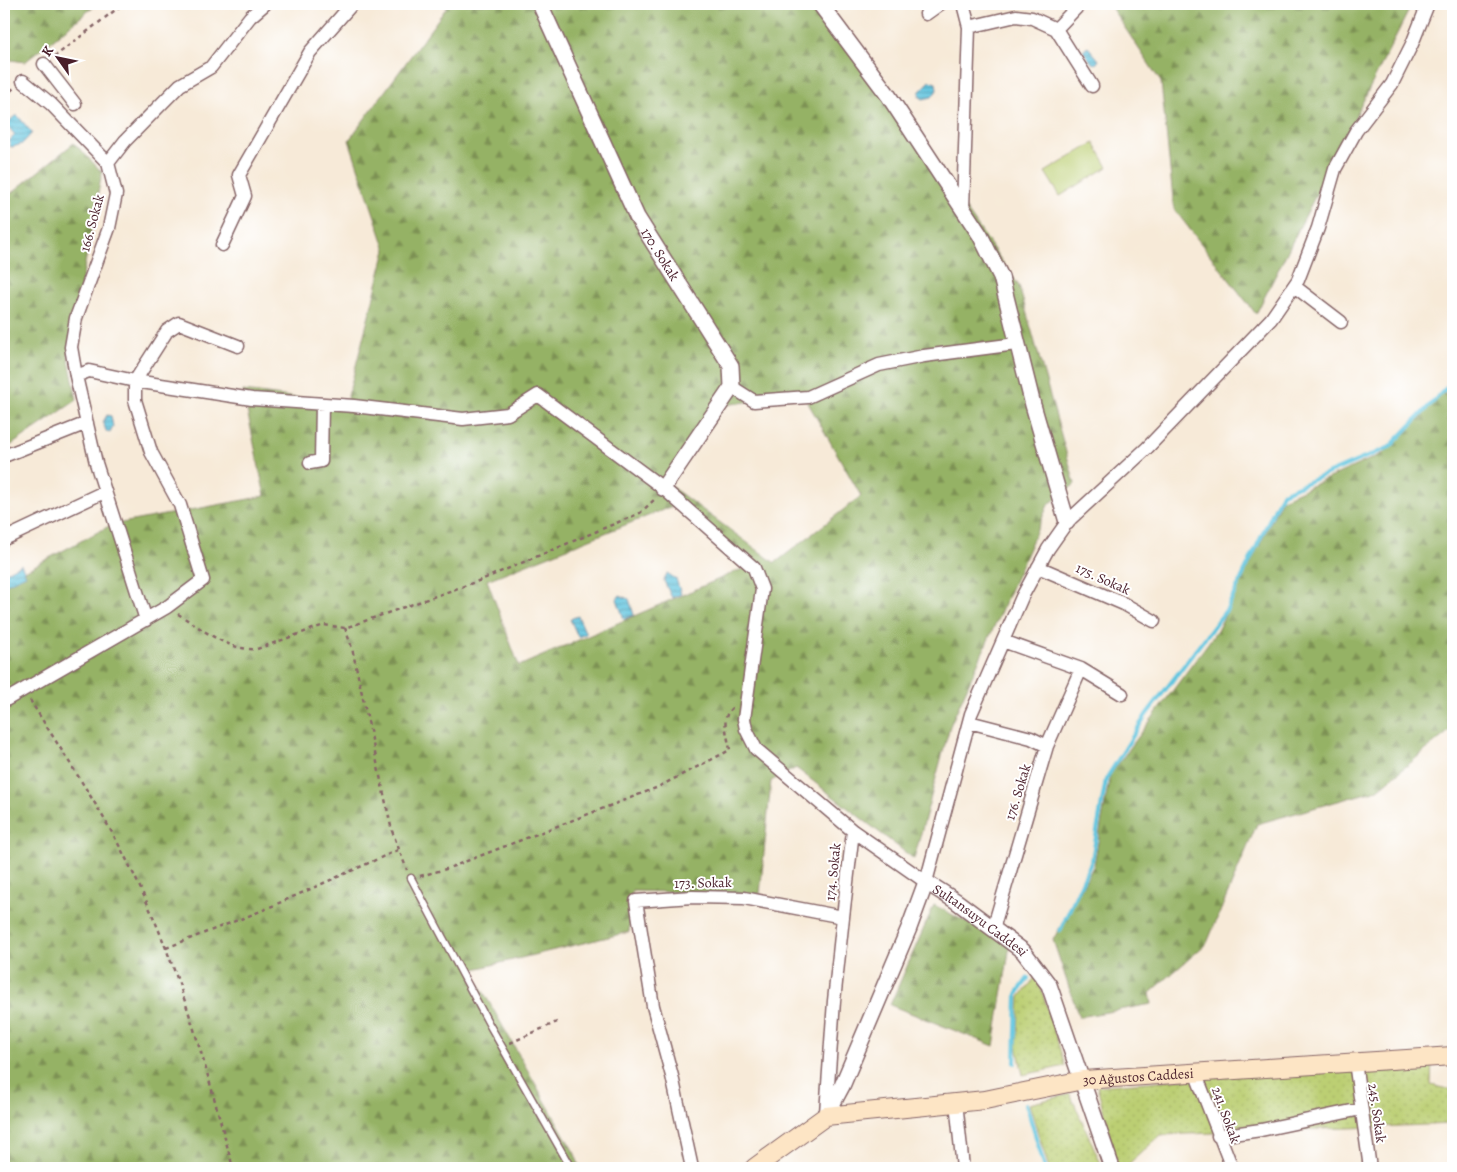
<svg xmlns="http://www.w3.org/2000/svg" width="1457" height="1172" font-family="Alegreya,serif">
<style>
.grass{fill:url(#grass-dots);stroke:#83774f}
.forest{fill:url(#forest-firs);stroke:#706848;fill-rule:evenodd}
.green{fill:#bccf73;stroke:#83774f}
.water{fill:url(#water-rules);stroke:#567286}
.lines{fill:none;stroke-linecap:round;stroke-linejoin:round}
.stream{stroke:#62c6e0;stroke-width:4}
.service-casing{stroke:#876668;stroke-width:9}
.minor-casing{stroke:#876668;stroke-width:15}
.tertiary-casing{stroke:#876668;stroke-width:18}
.secondary-casing{stroke:#876668;stroke-width:20}
.path{stroke:#876668;stroke-width:2.5;stroke-dasharray:4 4;stroke-linecap:butt}
.service{stroke:#fff;stroke-width:6}
.minor{stroke:#fff;stroke-width:12}
.tertiary{stroke:#fff;stroke-width:15}
.secondary{stroke:#fde5c5;stroke-width:18}
.labels{text-anchor:middle;dominant-baseline:central;stroke-width:4;stroke-linejoin:round;paint-order:stroke}
.street-label{font-size:14px;fill:#4a1f2b;stroke:#fff}
</style>
<defs>
<pattern id="grass-dots" width="8" height="8" patternUnits="userSpaceOnUse" patternTransform="scale(1.25)"><rect width="8" height="8" fill="#bccf73"/><path d="M2 2h.1M6 6h.1" fill="none" stroke="#a3b164" stroke-width="1.8" stroke-linecap="round"/></pattern>
<pattern id="forest-firs" width="22" height="20" patternUnits="userSpaceOnUse" patternTransform="scale(1.25)"><rect width="22" height="20" fill="#95b265"/><path d="M5 1l3.5 6h-7zM16 11l3.5 6h-7z" fill="#7c9053"/></pattern>
<pattern id="water-rules" width="6" height="5" patternUnits="userSpaceOnUse" patternTransform="scale(1.25)"><rect width="6" height="5" fill="#62c6e0"/><path d="M0 2.5h6" fill="none" stroke="#53a0b6"/></pattern>
</defs>
<rect width="100%" height="100%" fill="#fff"/>
<filter id="ink" filterUnits="userSpaceOnUse"><feTurbulence type="fractalNoise" baseFrequency=".02" numOctaves="2"/><feDisplacementMap in="SourceGraphic" scale="10" xChannelSelector="R" yChannelSelector="G"/><feConvolveMatrix kernelMatrix="1 2 1 2 8 2 1 2 1" color-interpolation-filters="sRGB"/></filter>
<filter id="wash" filterUnits="userSpaceOnUse"><feTurbulence type="fractalNoise" baseFrequency=".0096" numOctaves="4" result="noise"/><feDisplacementMap in="SourceGraphic" scale="20" xChannelSelector="R" yChannelSelector="G"/><feGaussianBlur stdDeviation="1.12" result="paint"/><feColorMatrix in="noise" values="0 0 0 0 0 0 0 0 0 0 0 0 0 0 0 0 0 1.4 0 .05"/><feComposite in="paint" operator="in"/></filter>
<g filter="url(#wash)">
<rect width="100%" height="100%" fill="#f7ead8"/>
<path class="grass" d="M1037,975l28,91 -42,9 -6,-29 3,-49z
M1432,1059l-1,26 22,5v34l-292,11 -37,33h-6l-21,-82z
M1070,1094l33,74h-54l-20,-64z"/>
<path class="forest" d="M4,4h93l-72,58 -21,-3z
M441,4h383l195,282 56,198 -27,21 -98,221 -36,133 -118,-91 -25,13 -11,113 -128,-3 -3,41 -158,38 104,184 5,14h-576v-586l107,-57 154,-29 -22,-105 103,13 40,-154 -37,-110 98,-133zM803,394l58,102 -86,67 -106,-78 56,-80zM678,504l71,62 -230,100 -32,-86z
M1109,4h303l-156,310 -82,-105 -13,-127z
M74,143l28,29 -34,183 9,45 -73,50v-251z
M1444,393l9,16v319l-76,62 -120,34 -50,119 -57,50 2,11 -73,13 -26,-77 41,-75 16,-90 107,-144 65,-132 102,-46z
M934,905l76,40 -16,101 -104,-41z"/>
<path class="green" d="M1094,143l14,24 -48,29 -15,-24z
M1453,380v29l-9,-16z"/>
<path class="water" d="M1088,47l11,13 -3,4 -4,-1 -9,-12z
M930,81l6,2 1,7 -5,7 -9,2 -4,-3 1,-5z
M15,116h3l14,17 -10,11 -10,3 -2,-1 -1,-5 6,-6 -9,-11z
M107,415l4,1 2,11 -3,6 -4,-2 -3,-9z
M21,564l5,11 -22,10v-12z
M667,573l9,6 5,15 -9,4 -8,-17z
M620,595l9,4 5,16 -10,4 -7,-20z
M578,616l8,18 -8,3 -8,-18z"/>
<g class="lines">
<path class="stream" d="M1060,931l32,-71 14,-81 40,-64 81,-106 55,-116 108,-46 63,-66
M1015,1063l2,-69 11,-16
M1026,1104l19,64"/>
</g>
</g>
<g filter="url(#ink)">
<g class="lines">
<defs>
<path id="service" d="M411,878l78,146 82,144"/>
<path id="minor" d="M926,14l14,-10
M969,27l47,-11 16,2 24,11 36,57
M1056,29l24,-25
M44,64l31,40
M23,81l28,23 57,59 8,31 -7,34 -33,90 -5,29 5,29
M108,163l17,-22 55,-56 31,-18 39,-50 15,-13
M963,209l6,-182 -6,-23
M222,245l23,-49 -6,-21 71,-123 42,-48
M1294,286l47,36
M732,387l22,14 54,-4 71,-32 45,-9 92,-12
M4,456l83,-33
M310,463l11,-2 1,-57
M4,539l100,-47
M1038,567l86,37 30,17
M146,620l-50,-157 -20,-87 13,-5 46,10 117,18 102,7 109,13 45,-5 30,-19 125,93 91,80 8,21 -18,130 2,10 10,20 97,82 73,51 45,-168 51,-117 26,-48 19,-27 80,-74 124,-129 27,-39 20,-52 17,-59 21,-38 36,-47 20,-40 16,-40
M1003,641l78,28 41,25
M4,701l163,-94 36,-27 -23,-75 -29,-53 -16,-52v-19l32,-50 12,-8 59,23
M969,722l62,16 16,8
M843,917l10,-86
M993,929l54,-183 34,-77
M1355,1062l15,106
M1195,1072l37,96
M956,1102l7,66
M1218,1136l43,-6 100,-21
M692,1168l-20,-92 -19,-70 -17,-105 56,-4 52,1 99,19 -9,84 -8,112"/>
<g id="tertiary">
<path id="s1" d="M540,4l97,213 94,149 1,21 -69,101"/>
<path d="M820,4l68,91 92,140 21,42 32,128 34,117"/>
<path id="s2" d="M826,1116l16,-30 67,-158 17,-46 30,19 67,50 26,34 63,183"/>
</g>
<g id="secondary">
<path id="s3" d="M754,1168l72,-52 159,-16 98,-20 370,-24"/>
</g>
</defs>
<use href="#service" class="service-casing"/>
<use href="#minor" class="minor-casing"/>
<use href="#tertiary" class="tertiary-casing"/>
<use href="#secondary" class="secondary-casing"/>
<path class="path" d="M54,57l69,-53
M4,96l10,-8
M178,614c25,15 49,37 79,35l67,-24 21,3 136,-48 159,-67 16,-15
M345,628l7,20 40,183 15,39
M30,700c35,57 77,117 105,177 45,92 72,193 98,291
M420,876l26,-7 210,-81 74,-38c-2,-14 -11,-35 4,-43
M166,948l95,-37 137,-61
M510,1043l47,-21"/>
<use href="#service" class="service"/>
<use href="#minor" class="minor"/>
<use href="#tertiary" class="tertiary"/>
<use href="#secondary" class="secondary"/>
</g>
</g>
<g class="labels">
<g class="street-label">
<text transform="translate(92 223) rotate(-75)">166. Sokak</text>
<text stroke="none"><textPath href="#s1" startOffset="278">170. Sokak</textPath></text>
<text transform="translate(1103 579) rotate(24)">175. Sokak</text>
<text transform="translate(1018 792) rotate(-73)">176. Sokak</text>
<text transform="translate(833 872) rotate(-84)">174. Sokak</text>
<text transform="translate(703 883) rotate(-1)">173. Sokak</text>
<text stroke="none"><textPath href="#s2" startOffset="321">Sultansuyu Caddesi</textPath></text>
<text stroke="none"><textPath href="#s3" startOffset="404">30 Ağustos Caddesi</textPath></text>
<text transform="translate(1377 1113) rotate(82)">245. Sokak</text>
<text transform="translate(1226 1115) rotate(70)">241. Sokak</text>
</g>
</g>
<rect width="1457" height="1172" fill="none" stroke="#fff" stroke-width="20"/>
<g transform="translate(58 58) rotate(303)" stroke="#ffffff" stroke-width="4" paint-order="stroke">
<path d="M0-4L9 19L0 12L-9 19Z" fill="#4a1f2b"/>
<text y="-8" font-size="14" font-weight="bold" text-anchor="middle" fill="#4a1f2b">K</text>
</g>
</svg>
